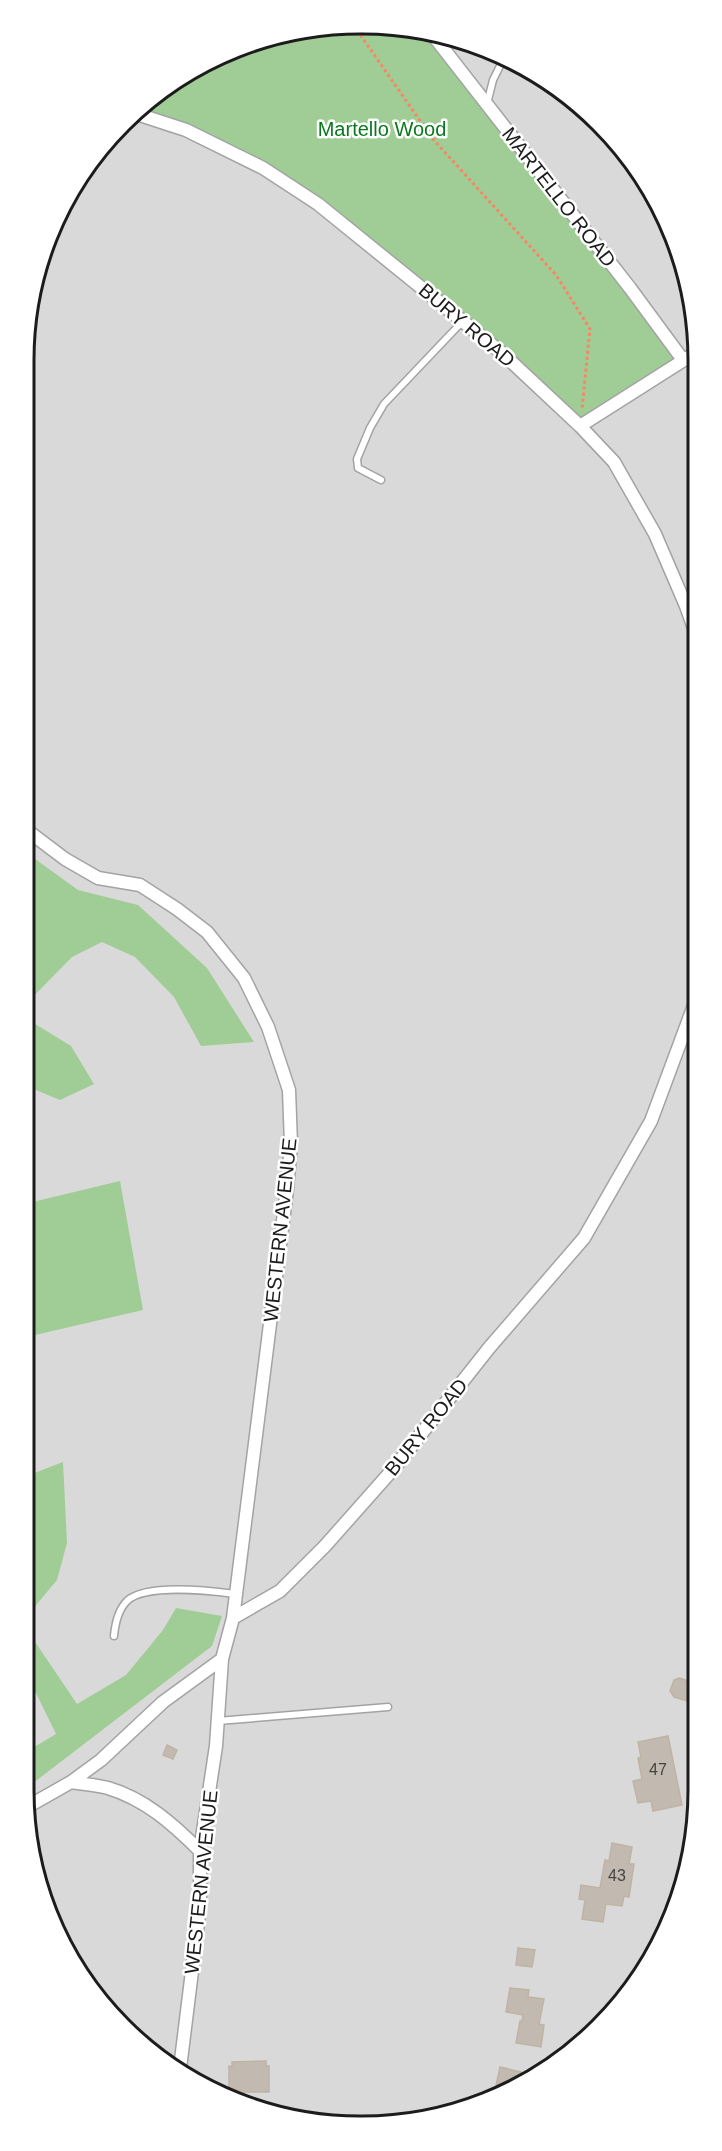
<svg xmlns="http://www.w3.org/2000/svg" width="722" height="2151" font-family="Helvetica,sans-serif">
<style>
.residential{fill:#dad9d9}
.forest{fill:#a0cd95}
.building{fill:#c2bab1;stroke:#bfb3a4;stroke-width:1.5}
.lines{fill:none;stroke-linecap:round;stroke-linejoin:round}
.service-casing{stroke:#a3a3a3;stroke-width:9}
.minor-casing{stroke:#a3a3a3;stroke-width:15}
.path{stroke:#fb8465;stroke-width:3;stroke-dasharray:3 3;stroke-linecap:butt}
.service{stroke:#fff;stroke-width:6}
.minor{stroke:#fff;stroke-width:12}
.labels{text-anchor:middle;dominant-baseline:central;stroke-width:5;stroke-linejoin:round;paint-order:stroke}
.number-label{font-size:16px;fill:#464441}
.park-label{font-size:20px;fill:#0a791f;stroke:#fff}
.street-label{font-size:20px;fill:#1c1c1c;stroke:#fff}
.rim{fill:none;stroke:#1c1c1c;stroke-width:3}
</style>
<rect width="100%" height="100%" fill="#eeebe1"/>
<path class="residential" d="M432,34l16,1 100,46 67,58 57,93 23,85 3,1473 -11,87 -46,101 -92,92 -101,46 -131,8 -105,-32 -104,-80 -58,-93 -26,-129v-1429l11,-87 58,-118 47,-41z"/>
<path class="forest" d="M317,27l115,7 251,326 -103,66 -78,-73 -239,-185 -123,-53 52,-46z
M24,851l54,39 60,15 69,63 47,74 -53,4 -27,-49 -39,-40 -33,-15 -30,15 -48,49v-75l11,-8 -11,-17z
M24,1017l47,29 23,38 -34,16 -36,-15z
M120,1181l23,129 -108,25 -11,12v-143z
M63,1462l4,81 -10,37 -20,24 -12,23 52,77 49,-29 37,-45 13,-22 46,8 -10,30 -188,144v-37l32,-19 -20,-41 -12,-4v-212z"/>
<path class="building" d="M679,1678l19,6v20l-24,-7 -4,-6 4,-11z
M668,1736l14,69 -29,6 -2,-10 -13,2 -5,-22 9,-2 -4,-21 3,-1 -3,-15z
M167,1745l10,5 -4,9 -10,-4z
M612,1843l20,4 -3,17h5l-5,33 -5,-1 -2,10 -16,-2 -3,18 -21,-3 3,-19 -6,-1 2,-14 19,3 5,-28 4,1z
M518,1948l17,2 -3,17 -16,-2z
M510,1988l19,2 -1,7 16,2 -5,25 5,1 -3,22 -25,-4 4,-22h2l1,-6 -17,-3z
M266,2061v5h3v26h-40v-26l3,1v-5z
M500,2067l21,5 -3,12 -24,11z"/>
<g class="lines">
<defs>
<path id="service" d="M487,104l6,-24 10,-20
M381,480l-23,-12 -1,-9 13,-31 14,-24 78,-82
M114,1636c1,-11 4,-26 13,-35 19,-18 84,-10 109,-7
M218,1721l170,-14"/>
<path id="minor" d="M432,34l198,254 53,72
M140,115l46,15 77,38 55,36 184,149 78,73 34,36 41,72 31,72 10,28
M580,426l115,-73
M24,828l41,31 33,19 42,7 37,24 30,23 37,46 24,49 21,63 2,54 -4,45 -54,429 -11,41 -6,87 -16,105v56l-20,161
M233,1618l47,-27 45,-45 70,-79 94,-119 95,-110 67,-117 45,-121
M71,1782c12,2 25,3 37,6 37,11 65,36 92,63
M27,1807l44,-25 30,-22 62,-58 59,-43"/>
</defs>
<use href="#service" class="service-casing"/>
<use href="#minor" class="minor-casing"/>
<path class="path" d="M357,30l75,108 124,137 34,54 -8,80"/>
<use href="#service" class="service"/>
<use href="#minor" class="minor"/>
</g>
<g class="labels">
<g class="number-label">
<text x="658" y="1769">47</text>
<text x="617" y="1875">43</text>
</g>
<g class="park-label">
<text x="382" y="129">Martello Wood</text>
</g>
<g class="street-label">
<text transform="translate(559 197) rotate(52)">MARTELLO ROAD</text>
<text transform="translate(467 325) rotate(40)">BURY ROAD</text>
<text transform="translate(280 1230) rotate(-84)">WESTERN AVENUE</text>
<text transform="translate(426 1427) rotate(-51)">BURY ROAD</text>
<text transform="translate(201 1882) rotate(-84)">WESTERN AVENUE</text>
</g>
</g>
<path d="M0 0H722V2151H0ZM360 34H362A326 326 0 0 1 688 360V1790A326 326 0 0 1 362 2116H360A326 326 0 0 1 34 1790V360A326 326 0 0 1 360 34Z" fill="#fff" fill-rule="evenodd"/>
<path class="rim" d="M360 34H362A326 326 0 0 1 688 360V1790A326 326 0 0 1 362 2116H360A326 326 0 0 1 34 1790V360A326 326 0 0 1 360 34Z"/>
</svg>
